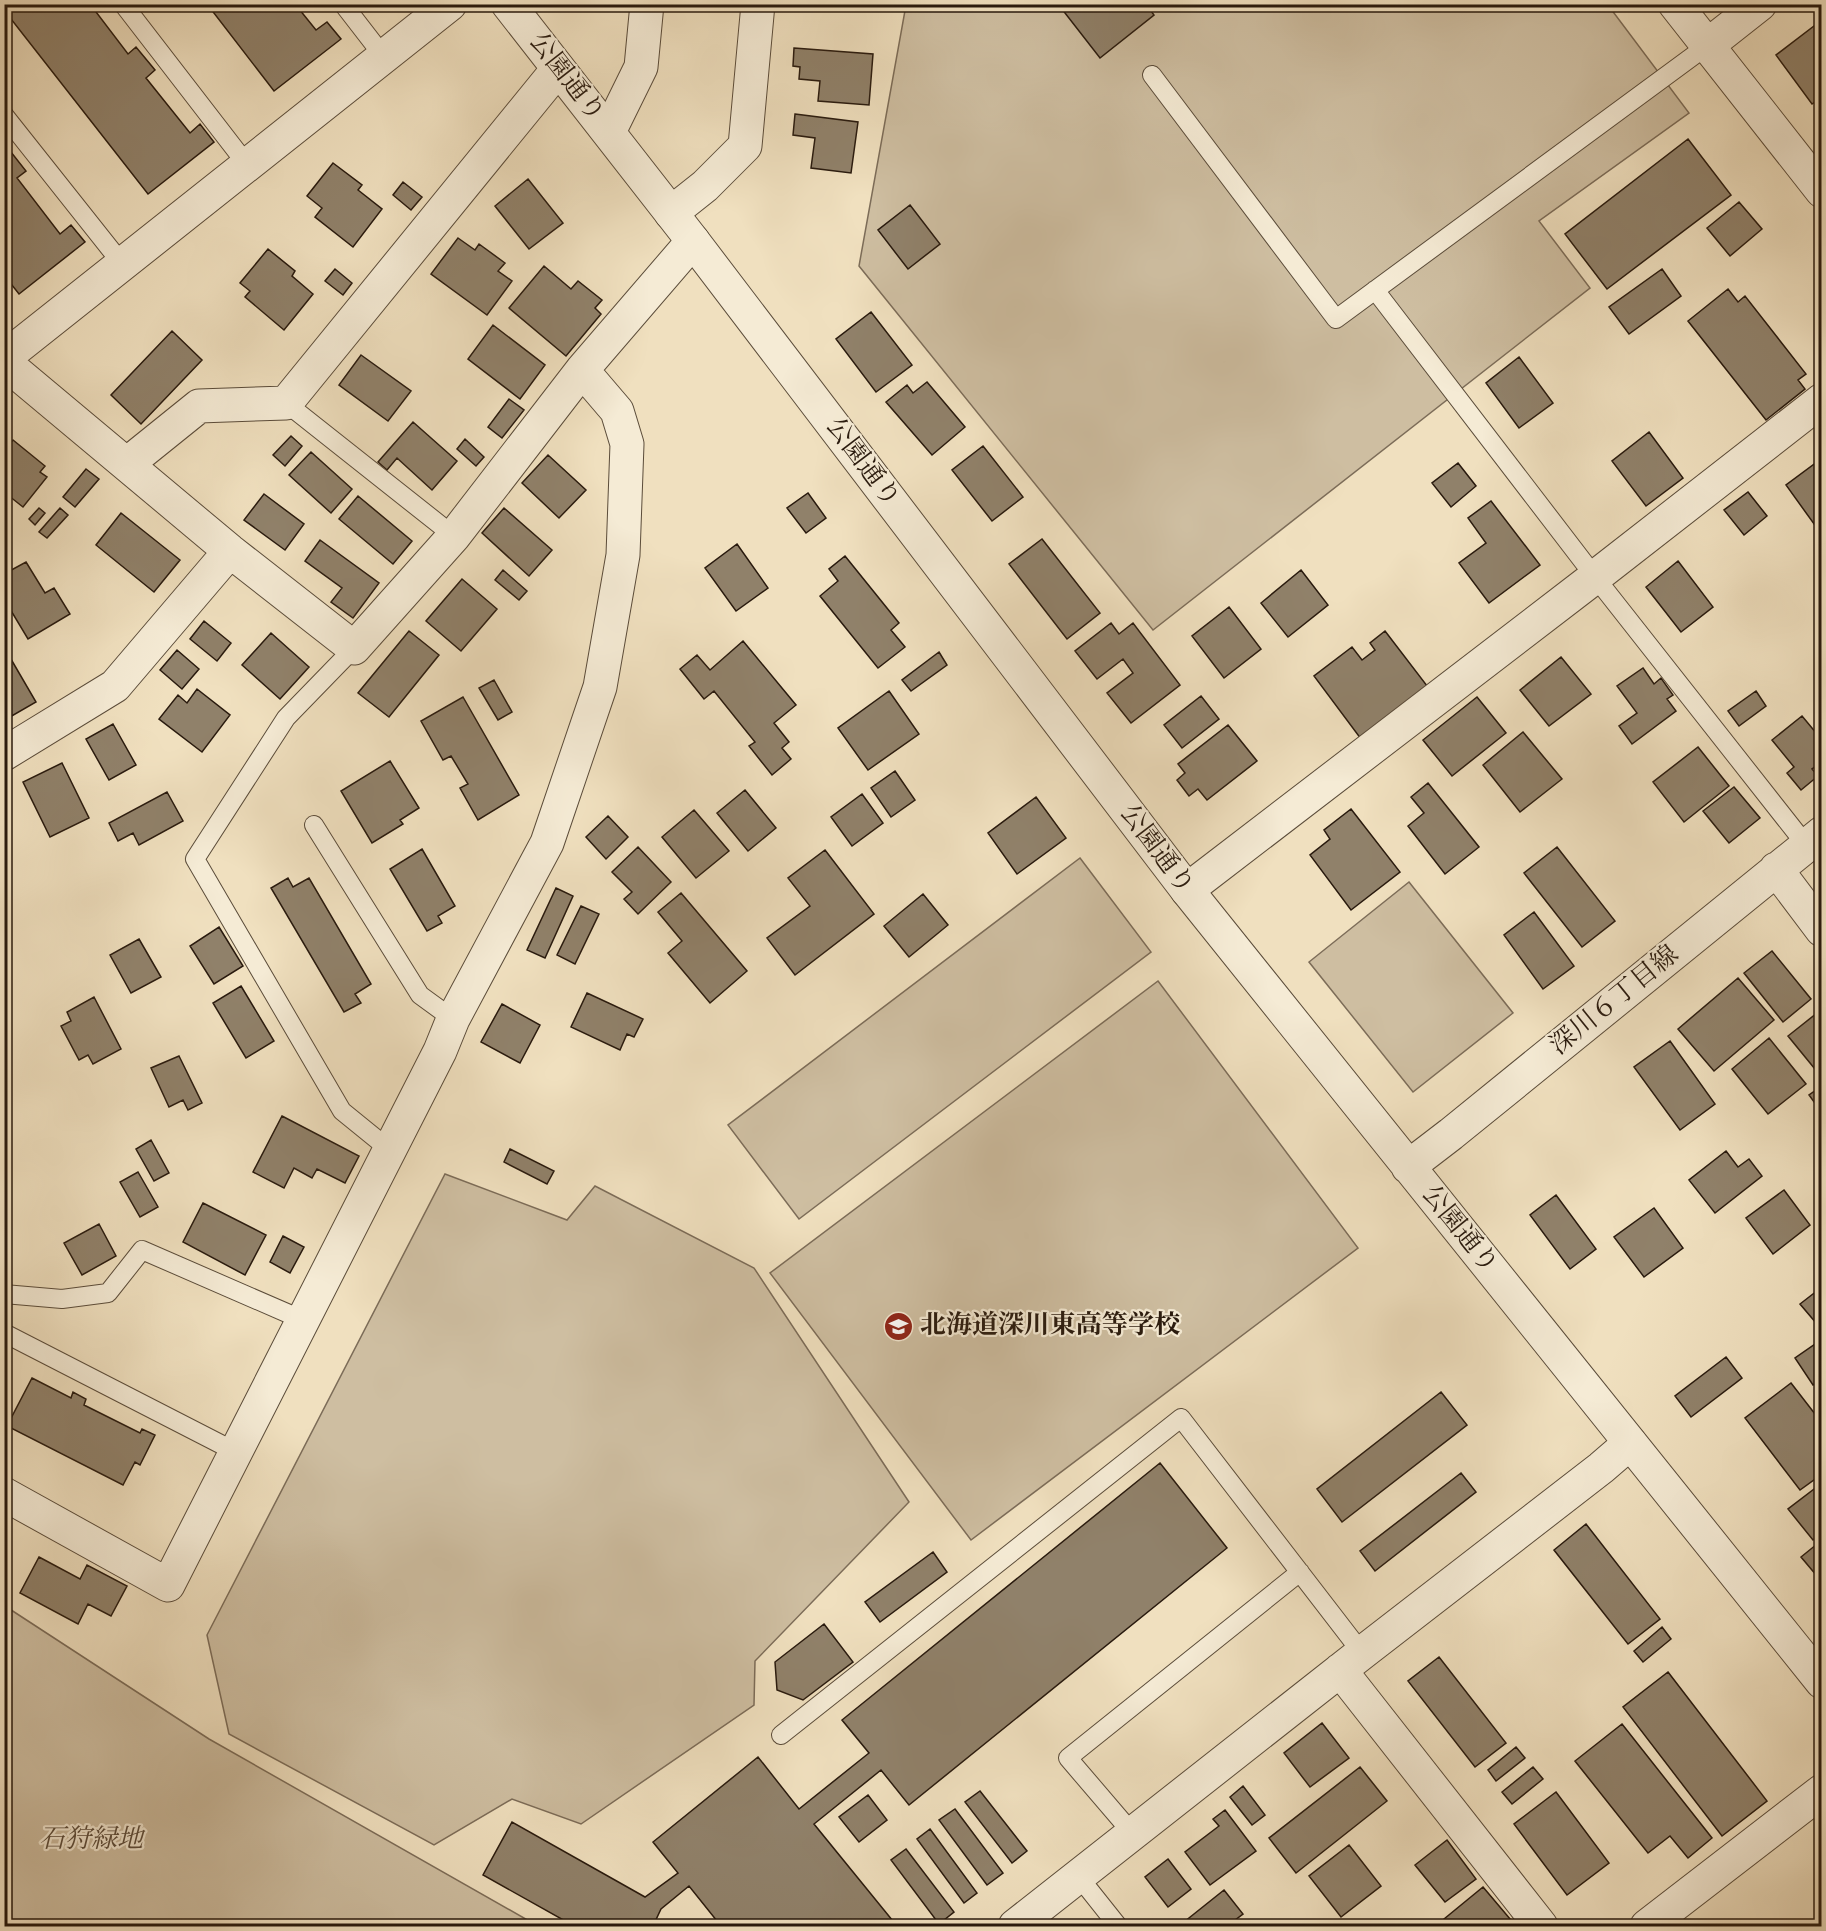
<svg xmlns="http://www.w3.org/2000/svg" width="1826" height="1931" font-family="'Sorts Mill Goudy','Noto Serif JP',serif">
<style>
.green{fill:#cebea1;stroke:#7c6c58;stroke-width:1.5}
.building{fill:#90816a;stroke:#291a0e;stroke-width:1.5}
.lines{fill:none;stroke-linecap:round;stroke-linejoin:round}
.service-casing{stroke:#5b4c3a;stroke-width:20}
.minor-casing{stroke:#5b4c3a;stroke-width:35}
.tertiary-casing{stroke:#5b4c3a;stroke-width:35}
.service{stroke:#f5ebd5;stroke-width:18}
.minor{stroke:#f5ebd5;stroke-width:33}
.tertiary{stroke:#f5ebd5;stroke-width:33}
.labels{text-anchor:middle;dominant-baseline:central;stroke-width:4.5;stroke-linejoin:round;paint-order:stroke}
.street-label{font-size:26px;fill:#291a0e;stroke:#f5ebd5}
.poi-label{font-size:26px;font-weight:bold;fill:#291a0e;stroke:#f5ebd5;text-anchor:start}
.park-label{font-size:26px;font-style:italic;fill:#5b4b3a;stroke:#f5ebd5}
</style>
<rect width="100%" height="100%" fill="#f0e0bf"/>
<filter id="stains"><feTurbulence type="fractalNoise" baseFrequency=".00333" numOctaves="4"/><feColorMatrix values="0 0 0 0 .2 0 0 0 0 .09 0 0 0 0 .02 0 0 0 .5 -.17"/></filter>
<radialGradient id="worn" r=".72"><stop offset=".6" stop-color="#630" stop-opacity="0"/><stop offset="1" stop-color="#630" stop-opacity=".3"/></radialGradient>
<path class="green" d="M906,5h702l81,108 -150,108 51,67 -437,342 -294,-364z
M1080,858l71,94 -352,267 -71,-94z
M1409,882l104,131 -100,79 -104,-130z
M1158,981l200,267 -387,292 -201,-267z
M445,1174l122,46 28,-34 159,82 155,234 -154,159 -1,44 -173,119 -69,-25 -78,46 -205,-111 -22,-99z
M5,1606l204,133 329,187h-533z"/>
<path class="building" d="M4,4h86l38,50 8,-7 19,23 -9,8 44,55 10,-9 14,18 -66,52 -144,-184z
M207,4h88l21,26 11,-8 14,17 -67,52z
M1058,4h88l8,11 -54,43z
M1814,26l8,10v61l-10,7 -36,-49z
M794,48l79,6 -4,51 -51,-4 2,-20 -21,-2 1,-12 -7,-1z
M795,114l63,8 -7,51 -40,-5 4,-30 -22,-3z
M1688,139l43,56 -124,94 -42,-55z
M7,147l19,24 -9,7 43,56 11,-9 14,17 -66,52 -15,-19v-126z
M333,163l29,22 -4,5 24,19 -29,38 -38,-30 7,-9 -15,-12z
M528,179l35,44 -34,26 -34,-43z
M403,182l19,15 -11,13 -18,-15z
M1739,202l23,27 -32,27 -23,-28z
M910,205l30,39 -32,25 -30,-39z
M458,238l17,12 4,-6 26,19 -7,8 14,10 -25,34 -56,-41z
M268,249l27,22 -3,5 21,18 -29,36 -39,-33 5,-6 -10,-8z
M544,266l27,23 7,-8 24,19 -7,8 6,6 -35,42 -57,-48z
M335,269l17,14 -9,12 -18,-14z
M1662,269l19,27 -52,38 -20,-27z
M1728,289l10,13 7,-6 61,78 -8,6 7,9 -39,31 -78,-99z
M871,312l41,53 -36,27 -40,-53z
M493,325l52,40 -25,34 -52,-40z
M172,331l30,29 -61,64 -30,-29z
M361,355l50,36 -23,30 -49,-36z
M1519,357l34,46 -34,25 -33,-45z
M927,382l38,45 -33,28 -46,-53 21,-17 6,8z
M509,399l15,11 -22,28 -14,-11z
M413,422l44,39 -25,29 -35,-32 -10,12 -9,-8z
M1649,432l34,46 -37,28 -34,-45z
M291,436l11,10 -17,20 -12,-11z
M465,439l19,18 -8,9 -19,-17z
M13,440l32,26 -5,6 7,5 -24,30 -19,-15v-42z
M983,446l40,51 -31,24 -40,-51z
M311,452l41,37 -21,24 -42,-38z
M548,455l38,35 -27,28 -37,-35z
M1821,459h1v76l-36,-50z
M1458,463l18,23 -25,21 -19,-24z
M86,469l13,10 -24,28 -12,-10z
M1748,492l19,24 -23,19 -20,-25z
M808,493l18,25 -20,15 -19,-25z
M264,494l40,30 -19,26 -41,-30z
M358,496l54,45 -19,23 -54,-45z
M1491,501l49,64 -51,38 -30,-40 27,-20 -18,-25z
M39,508l6,5 -10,12 -6,-6z
M60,508l8,7 -21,23 -8,-6z
M504,508l48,42 -23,26 -47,-43z
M121,513l59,47 -26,32 -58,-47z
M1042,539l58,74 -33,26 -58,-75z
M320,540l59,43 -26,35 -22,-16 11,-14 -37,-27z
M737,544l31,44 -32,23 -31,-43z
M845,556l54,67 -8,7 14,17 -27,21 -58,-72 18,-15 -9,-12z
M1678,561l35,46 -32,25 -35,-45z
M26,562l19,31 9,-5 16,26 -42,25 -24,-40v-25z
M503,570l24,21 -8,9 -24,-20z
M1301,570l27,35 -40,32 -27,-34z
M462,579l35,30 -36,42 -35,-30z
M1229,607l32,42 -37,29 -32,-42z
M204,621l27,22 -14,18 -27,-22z
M1111,623l8,11 14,-11 47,62 -49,38 -24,-30 26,-20 -10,-14 -26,20 -22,-28z
M409,631l30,24 -50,62 -31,-24z
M1385,631l46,60 -67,52 -50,-67 38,-29 10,13 13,-10 -5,-7z
M271,633l38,34 -29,32 -38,-34z
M743,641l53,64 -22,18 15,19 -7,6 9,11 -19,16 -23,-29 6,-4 -41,-51 -10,8 -24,-30 17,-14 13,15z
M177,650l22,19 -17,20 -22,-19z
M939,652l8,13 -36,26 -9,-11z
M8,654l28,48 -26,15 -6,-9v-52z
M1561,657l30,37 -42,32 -29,-36z
M1643,668l11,16 7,-6 12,17 -6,4 9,12 -44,33 -13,-18 18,-13 -20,-27z
M494,680l18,32 -14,8 -19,-32z
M197,689l33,26 -28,37 -43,-33 19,-24 9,8z
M889,691l30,43 -51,36 -30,-42z
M1756,691l10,15 -27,20 -11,-15z
M1201,696l18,23 -37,29 -18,-23z
M463,697l56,98 -41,25 -18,-32 8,-4 -17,-28 -8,4 -22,-39z
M1477,697l29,36 -54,43 -29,-36z
M1802,716l20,24v22l-10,7 6,7 -17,14 -14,-17 7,-6 -22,-27z
M113,724l23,41 -27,15 -23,-41z
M1228,725l29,36 -50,39 -9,-11 -9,7 -12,-16 8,-7 -7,-9z
M1523,732l39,47 -42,33 -37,-47z
M1698,747l31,39 -45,36 -31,-40z
M390,761l29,47 -19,12 3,4 -31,19 -31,-52z
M62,763l27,55 -39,19 -27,-55z
M895,771l20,29 -24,17 -20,-29z
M1428,783l51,64 -34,27 -37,-48 16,-13 -13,-16z
M1734,787l26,31 -31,25 -26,-32z
M745,790l31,38 -28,23 -31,-38z
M167,792l16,29 -44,24 -6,-12 -15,8 -9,-18z
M862,794l21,29 -31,23 -21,-29z
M1036,797l30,41 -49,36 -29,-41z
M1351,809l49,63 -49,38 -41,-55 20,-16 -6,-9z
M694,810l35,41 -33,27 -34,-41z
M608,816l20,21 -22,22 -20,-22z
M638,847l33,35 -33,32 -14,-15 8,-7 -20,-20z
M1557,847l58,74 -33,26 -58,-74z
M422,849l33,57 -17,10 4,7 -15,8 -37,-62z
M825,850l49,64 -79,61 -28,-37 43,-32 -22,-28z
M288,878l5,9 16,-9 62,106 -16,10 6,9 -17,9 -73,-124z
M556,888l17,8 -28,62 -18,-8z
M681,893l66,78 -37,32 -42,-50 14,-12 -24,-29z
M923,894l25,31 -39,32 -25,-31z
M581,906l18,8 -24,50 -18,-9z
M1534,912l40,54 -31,23 -39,-54z
M219,927l24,39 -29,18 -24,-38z
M139,939l22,38 -30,16 -21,-38z
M1772,951l39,48 -28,23 -39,-49z
M1738,978l36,42 -60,51 -36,-42z
M241,986l33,55 -28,17 -33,-55z
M587,993l56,26 -9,18 -7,-3 -7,16 -49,-23z
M94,997l27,52 -28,15 -5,-9 -9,5 -18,-34 10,-5 -4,-9z
M502,1004l38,21 -20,38 -39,-21z
M1817,1013l5,6v53l-3,2 -31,-38z
M1769,1038l37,46 -38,30 -36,-45z
M1670,1041l45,63 -35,26 -46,-63z
M179,1056l23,47 -14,7 -5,-10 -14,7 -18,-39z
M1822,1086v27l-13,-18z
M282,1116l77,40 -14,27 -28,-14 -5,9 -18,-10 -10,20 -31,-16z
M151,1140l18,33 -15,8 -18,-32z
M510,1149l44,22 -7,13 -43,-22z
M1726,1151l12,16 11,-8 13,17 -47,37 -26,-33z
M138,1172l20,35 -18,10 -20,-35z
M1784,1190l26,35 -37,29 -27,-36z
M1556,1195l40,54 -26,20 -40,-54z
M203,1203l63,32 -21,40 -62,-33z
M1654,1208l29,40 -39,29 -30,-40z
M99,1224l17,32 -34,19 -18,-32z
M283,1236l21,11 -14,26 -20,-11z
M1822,1287v43l-22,-26z
M1821,1340l1,40 -9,5 -18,-27z
M1726,1357l16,21 -51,39 -16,-21z
M32,1378l39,20 2,-6 13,7 -2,6 56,28 2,-4 13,6 -15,30 -5,-3 -12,23 -116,-59z
M1791,1383l31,40v51l-22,16 -55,-72z
M1441,1392l26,33 -125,97 -25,-33z
M1160,1463l67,85 -318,257 -28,-35 -67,54 83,102h-176l-32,-40 -28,23 -8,17h-13l-6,-5 -2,5h-58l-91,-51 29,-53 133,75 33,-24 -25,-31 105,-85 41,52 70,-56 -27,-33z
M1461,1473l15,19 -101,79 -15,-20z
M1822,1483v50l-9,7 -25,-31z
M1586,1524l74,95 -32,25 -74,-94z
M1822,1540v42l-21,-25z
M933,1552l14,20 -67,50 -15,-20z
M39,1557l41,22 7,-14 40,21 -16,30 -23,-12 -10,20 -58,-31z
M824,1624l29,38 -50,38 -26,-10 -2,-28z
M1662,1627l9,12 -28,23 -9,-11z
M1439,1657l67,86 -31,24 -67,-86z
M1668,1672l99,129 -45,35 -99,-129z
M1322,1723l27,35 -39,29 -26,-34z
M1622,1724l90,114 -24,20 -18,-22 -22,17 -73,-92z
M1516,1747l9,11 -29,23 -8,-11z
M1360,1767l27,34 -91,72 -27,-35z
M1533,1767l10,12 -31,25 -10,-12z
M1243,1786l22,29 -13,10 -22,-28z
M980,1791l47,60 -15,12 -47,-61z
M1556,1792l53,71 -42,32 -53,-71z
M868,1795l19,25 -28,22 -20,-25z
M955,1809l48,64 -16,12 -48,-65z
M1225,1810l31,41 -46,34 -25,-33 34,-26 -6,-7z
M930,1829l47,64 -13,10 -47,-64z
M1447,1840l29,39 -31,23 -30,-37z
M1349,1845l32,41 -40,31 -32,-41z
M906,1849l48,63 -15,12 -48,-64z
M1168,1859l23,30 -23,18 -23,-30z
M1483,1887l33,39h-68l2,-1 -6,-6z
M1224,1890l19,24 -16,12h-48z"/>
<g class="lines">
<defs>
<path id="service" d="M123,4l125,162
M343,4l41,53
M1152,75l184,244 372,-274
M4,115l119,150
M1375,290l220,287 211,268
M286,403l168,133
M354,648l-68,70 -91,141 147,252 48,39
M314,825l106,170 33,24
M4,1294l58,5 46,-6 34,-43 161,70
M4,1333l232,119
M781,1735l400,-317 181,235
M1133,1834l-65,-76 232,-186
M1079,1877l39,49"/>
<path id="minor" d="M609,132l32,-65 6,-63
M671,213l34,-27 40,-40 13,-142
M4,358l446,-354
M4,362l226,189 124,97 100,-112 128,-166 111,-129
M127,464l72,-58 87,-3 272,-334
M4,754l111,-68 115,-135
M1187,890l408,-313 227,-177
M4,1494l164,91 272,-534 13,-32 94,-176 53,-156 23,-132 4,-111 -10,-33 -35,-41
M1340,1670l201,256
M1015,1926l347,-273 239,-185 29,-25
M1647,1926l175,-135"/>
<path id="tertiary" d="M508,4l185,237 494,649 635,792
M1675,4l147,187
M1708,45l52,-41
M1776,869l46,61
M1408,1167l43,-33 371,-301"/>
</defs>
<use href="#service" class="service-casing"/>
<use href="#minor" class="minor-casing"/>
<use href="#tertiary" class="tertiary-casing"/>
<use href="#service" class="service"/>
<use href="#minor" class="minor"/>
<use href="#tertiary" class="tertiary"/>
</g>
<defs>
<symbol id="school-disc" viewBox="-11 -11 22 22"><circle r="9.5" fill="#8f2418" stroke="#f5ebd5"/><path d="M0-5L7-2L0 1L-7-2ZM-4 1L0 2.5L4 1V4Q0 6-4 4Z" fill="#fff"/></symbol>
</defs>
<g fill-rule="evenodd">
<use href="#school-disc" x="882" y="1310" width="33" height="33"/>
</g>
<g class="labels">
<g class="street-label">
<text transform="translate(566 78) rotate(52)">公園通り</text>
<text transform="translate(862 463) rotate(53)">公園通り</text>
<text transform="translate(1156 850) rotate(53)">公園通り</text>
<text transform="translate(1615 1001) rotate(-39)">深川６丁目線</text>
<text transform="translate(1459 1230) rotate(51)">公園通り</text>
</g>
<g class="poi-label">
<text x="920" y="1326">北海道深川東高等学校</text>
</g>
<g class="park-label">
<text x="91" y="1840">石狩緑地</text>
</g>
</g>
<rect width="1826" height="1931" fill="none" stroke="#f0e0bf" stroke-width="24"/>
<rect x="6" y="6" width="1814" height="1919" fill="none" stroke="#291a0e" stroke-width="3"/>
<rect x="12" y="12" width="1802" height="1907" fill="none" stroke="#291a0e" stroke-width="1.5"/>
<rect width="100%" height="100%" filter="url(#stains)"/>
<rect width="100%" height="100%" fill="url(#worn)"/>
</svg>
